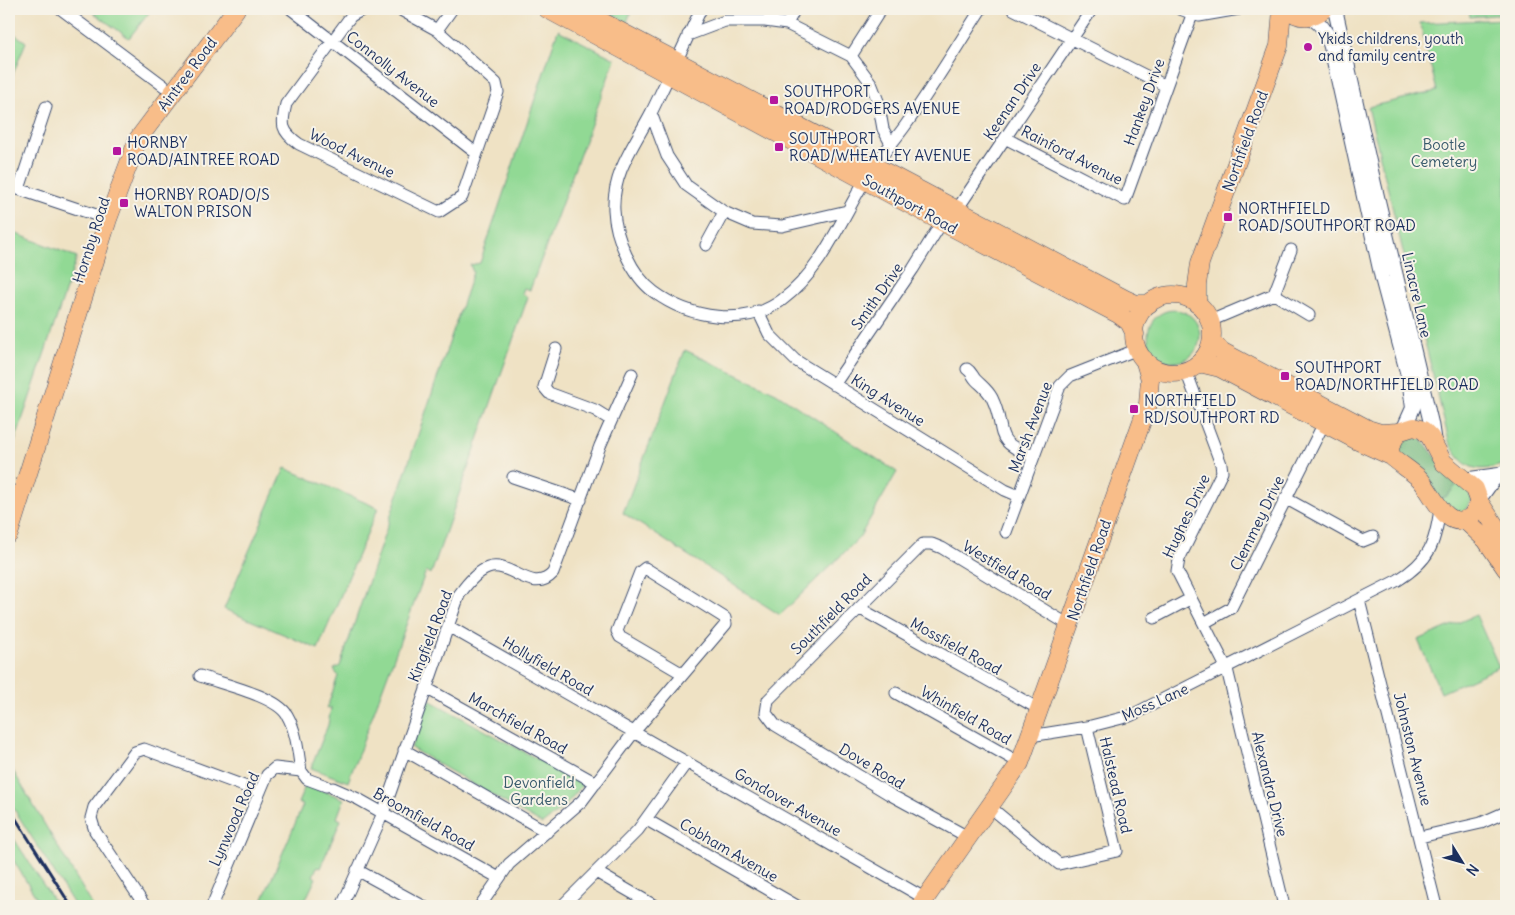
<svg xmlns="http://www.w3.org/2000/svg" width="1515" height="915" font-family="Delius,sans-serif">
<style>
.green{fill:#91d994;stroke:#568479}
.forest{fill:#74b97e;stroke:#48746e}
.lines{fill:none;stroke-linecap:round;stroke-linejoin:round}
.minor-casing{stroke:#3b4a6d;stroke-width:13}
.tertiary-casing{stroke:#3b4a6d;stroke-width:16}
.primary-casing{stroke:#3b4a6d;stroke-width:19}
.minor{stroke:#fff;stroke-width:11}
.tertiary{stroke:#fff;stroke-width:14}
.primary{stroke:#f8bd89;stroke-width:18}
.rail{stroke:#1b2f5e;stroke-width:3}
.poi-dot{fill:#b5179e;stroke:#f7f3e8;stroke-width:2}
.labels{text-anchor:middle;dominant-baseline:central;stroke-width:4;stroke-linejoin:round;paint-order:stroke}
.poi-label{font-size:15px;fill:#1b2f5e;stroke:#f7f3e8;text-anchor:start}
.street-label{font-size:15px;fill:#1b2f5e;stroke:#f7f3e8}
.park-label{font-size:15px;fill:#385a6c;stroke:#f7f3e8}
</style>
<rect width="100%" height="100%" fill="#f7f3e8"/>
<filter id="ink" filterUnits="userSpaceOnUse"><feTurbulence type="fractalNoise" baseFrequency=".02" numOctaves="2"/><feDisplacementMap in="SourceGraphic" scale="10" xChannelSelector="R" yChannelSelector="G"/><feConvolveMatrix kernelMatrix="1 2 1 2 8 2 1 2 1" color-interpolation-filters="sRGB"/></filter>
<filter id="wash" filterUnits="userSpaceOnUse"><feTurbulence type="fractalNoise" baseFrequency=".0096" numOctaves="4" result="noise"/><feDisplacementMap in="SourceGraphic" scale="20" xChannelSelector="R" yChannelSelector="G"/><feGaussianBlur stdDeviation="1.12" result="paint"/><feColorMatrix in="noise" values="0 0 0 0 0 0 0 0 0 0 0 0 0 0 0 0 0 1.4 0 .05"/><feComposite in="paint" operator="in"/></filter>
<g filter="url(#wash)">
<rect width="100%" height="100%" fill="#efe2c4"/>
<path class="green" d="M88,9h64l-23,29z
M602,9h30l-5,13z
M1469,9h37v5l-36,3z
M1506,19v444c-28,12 -44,6 -57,-22l-81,-334 69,-16 -17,-68z
M9,30l17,12 -17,42z
M558,30l57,29 -85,231 -6,-2 -2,6 6,3 -97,277 -5,-3 -78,211 -37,-14 17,-43 3,-17h-4l11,-32 -4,-7 6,-3 133,-394 -3,-7 10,-2z
M9,231l68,26 -68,202z
M1148 336a26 26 0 1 1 52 0a26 26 0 1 1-52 0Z
M685,350l91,43 121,79 -38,66 -79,77 -157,-102z
M285,468l93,40 -60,141 -94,-40z
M1457,484l11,7 4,9 -9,13h-9l-14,-14 8,-4z
M1476,615l23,52 -58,26 -23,-53z
M429,700l154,84 -18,22 -23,18 -131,-76z
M9,764l84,142h-18l-66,-105z
M306,784l38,15 -7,19 4,2 -21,48 -3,-1 -4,9 3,2 -12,25 -4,-2 -3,5h-37l43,-101 -5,-2z
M9,831l48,75h-18l1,-2 -31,-51z"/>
<path class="forest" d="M1417,433l40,51 -9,11 -8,4 -42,-46 2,-14z"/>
</g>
<g filter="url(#ink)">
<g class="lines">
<defs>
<path id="minor" d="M61,9l103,77
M291,9l185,144
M364,9l-13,7 -65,88c-5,21 -5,27 13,40l140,68 23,-15 36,-105 -2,-9 -59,-53 -38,-21
M1013,9l153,77
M1180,9l19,7 40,-7
M787,24l8,-15
M437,30l15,-21
M688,35l37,-14h40l22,3 64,32 20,27 7,18 5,28 8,15
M851,56l30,-47
M676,62l25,-53
M669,76c-6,12 -12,25 -18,37 -16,31 -39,60 -37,97 1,27 18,66 40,82 35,26 91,36 128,8 39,-29 58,-78 83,-120 11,-19 27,-36 40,-54 27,-38 51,-78 76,-117
M651,113l16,43 19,29 38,27 28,12 30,2 65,-15
M1005,138l120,62 67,-185
M9,186l99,33
M19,189l27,-82
M956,211l136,-202
M706,245l18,-33
M1274,294l35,21
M758,311l11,23 26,26 210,130 14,6
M1210,321l64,-27 17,-44
M556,349l-12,38 5,6 46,17 16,10
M967,369c5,3 5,7 9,11 6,6 12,10 16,18 16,33 -3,42 41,58
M1186,371l35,93 1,8 -43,87 -2,12 50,98 57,237
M834,385l79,-116 29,-47
M513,477l68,23
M1285,498l78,43 10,-4
M1006,532l54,-146 10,-10 68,-27
M1359,600l77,306
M859,608l180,101
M1154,618l36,-19
M1204,623l27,-15 93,-185
M448,626l478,273
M200,676c22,8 76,20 87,39 10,17 11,38 14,56
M426,688l170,95
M896,693l124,70
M1030,736l57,-9 43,-11 268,-136c32,-20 37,-36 42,-71
M404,750l143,82
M333,788l25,11 141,79
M990,807l69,57 58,-13 -30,-124
M647,820l150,86
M968,837l-79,-43 -114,-69 -9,-12 2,-13 155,-156h9l10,4 127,77
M1420,837l61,-14 25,-11
M357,870l66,36
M596,872l59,34
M145,906l-50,-75 -4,-13 3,-11 41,-55 9,-3 116,43
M212,906l55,-131 8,-7 26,3 6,8 19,7
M342,906l41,-93 76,-218c7,-10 17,-23 29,-27 23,-8 44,28 65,5l47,-127 32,-72
M480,906l29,-42 73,-63 52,-69 92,-108 -1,-6 -80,-50 -5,4 -23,59 3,6 63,37
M562,906l76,-76 49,-68"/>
<path id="tertiary" d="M1335,9l39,175 57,239 3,20
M1310,17c13,8 17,15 21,30l51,231 27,101 4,29 -9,20
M1463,480l36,-5
M1480,498l13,-18 13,-9"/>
<path id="primary" d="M547,9l395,213 176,92 11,8 6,12
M578,9l547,290 11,5h13
M1288,9c11,11 24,9 36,0
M1134 334a39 39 0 1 1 78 0a39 39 0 1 1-78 0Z
M1197,304v-19l3,-22 79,-217 3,-37
M1211,342l12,10 145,77 13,4 17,-1
M1199,363l21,5 138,73 33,15
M1414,427l9,3 7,7 13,25 32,27 5,14 -9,14c-26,16 -38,-25 -52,-39 -9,-8 -19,-14 -28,-22l-1,-9 8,-15z
M1480,503l26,39
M1466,521l20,19 20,29
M9,534l99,-315 30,-80 98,-130
M920,906l100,-143 128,-359 2,-25 -6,-20"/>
</defs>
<use href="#minor" class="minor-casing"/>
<use href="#tertiary" class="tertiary-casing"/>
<use href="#primary" class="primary-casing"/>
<use href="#minor" class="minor"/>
<use href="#tertiary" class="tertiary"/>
<use href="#primary" class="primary"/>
<path class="rail" d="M9,808l62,98"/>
</g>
</g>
<g class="poi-dot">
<circle cx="1308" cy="47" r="5"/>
<rect x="769" y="95" width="10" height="10" rx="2.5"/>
<rect x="774" y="142" width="10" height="10" rx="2.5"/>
<rect x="112" y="146" width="10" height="10" rx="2.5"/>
<rect x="119" y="198" width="10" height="10" rx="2.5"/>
<rect x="1223" y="212" width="10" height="10" rx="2.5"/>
<rect x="1280" y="371" width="10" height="10" rx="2.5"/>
<rect x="1129" y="404" width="10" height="10" rx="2.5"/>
</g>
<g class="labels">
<g class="poi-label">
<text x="1318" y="38">Ykids childrens, youth<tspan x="1318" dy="17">and family centre</tspan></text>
<text x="784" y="91">SOUTHPORT<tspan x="784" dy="17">ROAD/RODGERS AVENUE</tspan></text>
<text x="789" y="138">SOUTHPORT<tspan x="789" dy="17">ROAD/WHEATLEY AVENUE</tspan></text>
<text x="127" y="142">HORNBY<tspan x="127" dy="17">ROAD/AINTREE ROAD</tspan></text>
<text x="134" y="194">HORNBY ROAD/O/S<tspan x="134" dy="17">WALTON PRISON</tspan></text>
<text x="1238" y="208">NORTHFIELD<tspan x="1238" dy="17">ROAD/SOUTHPORT ROAD</tspan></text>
<text x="1295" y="367">SOUTHPORT<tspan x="1295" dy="17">ROAD/NORTHFIELD ROAD</tspan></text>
<text x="1144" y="400">NORTHFIELD<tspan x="1144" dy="17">RD/SOUTHPORT RD</tspan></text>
</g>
<g class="street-label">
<text transform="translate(393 69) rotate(38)">Connolly Avenue</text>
<text transform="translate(187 74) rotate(-53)">Aintree Road</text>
<text transform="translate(1012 101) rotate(-56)">Keenan Drive</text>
<text transform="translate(1144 102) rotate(-70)">Hankey Drive</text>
<text transform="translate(1245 141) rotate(-70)">Northfield Road</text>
<text transform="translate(352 153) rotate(26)">Wood Avenue</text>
<text transform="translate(1072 155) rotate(27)">Rainford Avenue</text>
<text transform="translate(910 204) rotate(29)">Southport Road</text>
<text transform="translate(91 240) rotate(-72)">Hornby Road</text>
<text transform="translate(1417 295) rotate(77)">Linacre Lane</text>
<text transform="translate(877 296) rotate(-55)">Smith Drive</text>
<text transform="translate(888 400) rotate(32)">King Avenue</text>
<text transform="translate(1030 427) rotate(-69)">Marsh Avenue</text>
<text transform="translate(1186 516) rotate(-65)">Hughes Drive</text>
<text transform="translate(1257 523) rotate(-64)">Clemmey Drive</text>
<text transform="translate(1007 570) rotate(31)">Westfield Road</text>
<text transform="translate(1089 570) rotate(-71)">Northfield Road</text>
<text transform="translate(831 614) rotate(-45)">Southfield Road</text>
<text transform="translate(430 636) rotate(-69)">Kingfield Road</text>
<text transform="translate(956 646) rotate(29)">Mossfield Road</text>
<text transform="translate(548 666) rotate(30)">Hollyfield Road</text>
<text transform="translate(1155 702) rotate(-24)">Moss Lane</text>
<text transform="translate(966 715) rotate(30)">Whinfield Road</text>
<text transform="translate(518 723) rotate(29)">Marchfield Road</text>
<text transform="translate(1413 749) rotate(76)">Johnston Avenue</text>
<text transform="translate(872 766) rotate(31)">Dove Road</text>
<text transform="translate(1270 784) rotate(76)">Alexandra Drive</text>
<text transform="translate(1116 785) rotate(77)">Halstead Road</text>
<text transform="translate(788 802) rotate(30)">Gondover Avenue</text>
<text transform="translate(234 819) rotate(-66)">Lynwood Road</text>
<text transform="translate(424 819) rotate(29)">Broomfield Road</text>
<text transform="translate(729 850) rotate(30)">Cobham Avenue</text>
</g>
<g class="park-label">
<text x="1444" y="144">Bootle<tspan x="1444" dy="17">Cemetery</tspan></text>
<text x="539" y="782">Devonfield<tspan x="539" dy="17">Gardens</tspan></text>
</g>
</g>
<rect width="1515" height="915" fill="none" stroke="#f7f3e8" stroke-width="30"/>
<g transform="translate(1462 862) rotate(127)" stroke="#f7f3e8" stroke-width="4" paint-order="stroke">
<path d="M0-4L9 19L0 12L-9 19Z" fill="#1b2f5e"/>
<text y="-8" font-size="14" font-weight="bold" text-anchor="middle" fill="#1b2f5e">N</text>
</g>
</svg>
